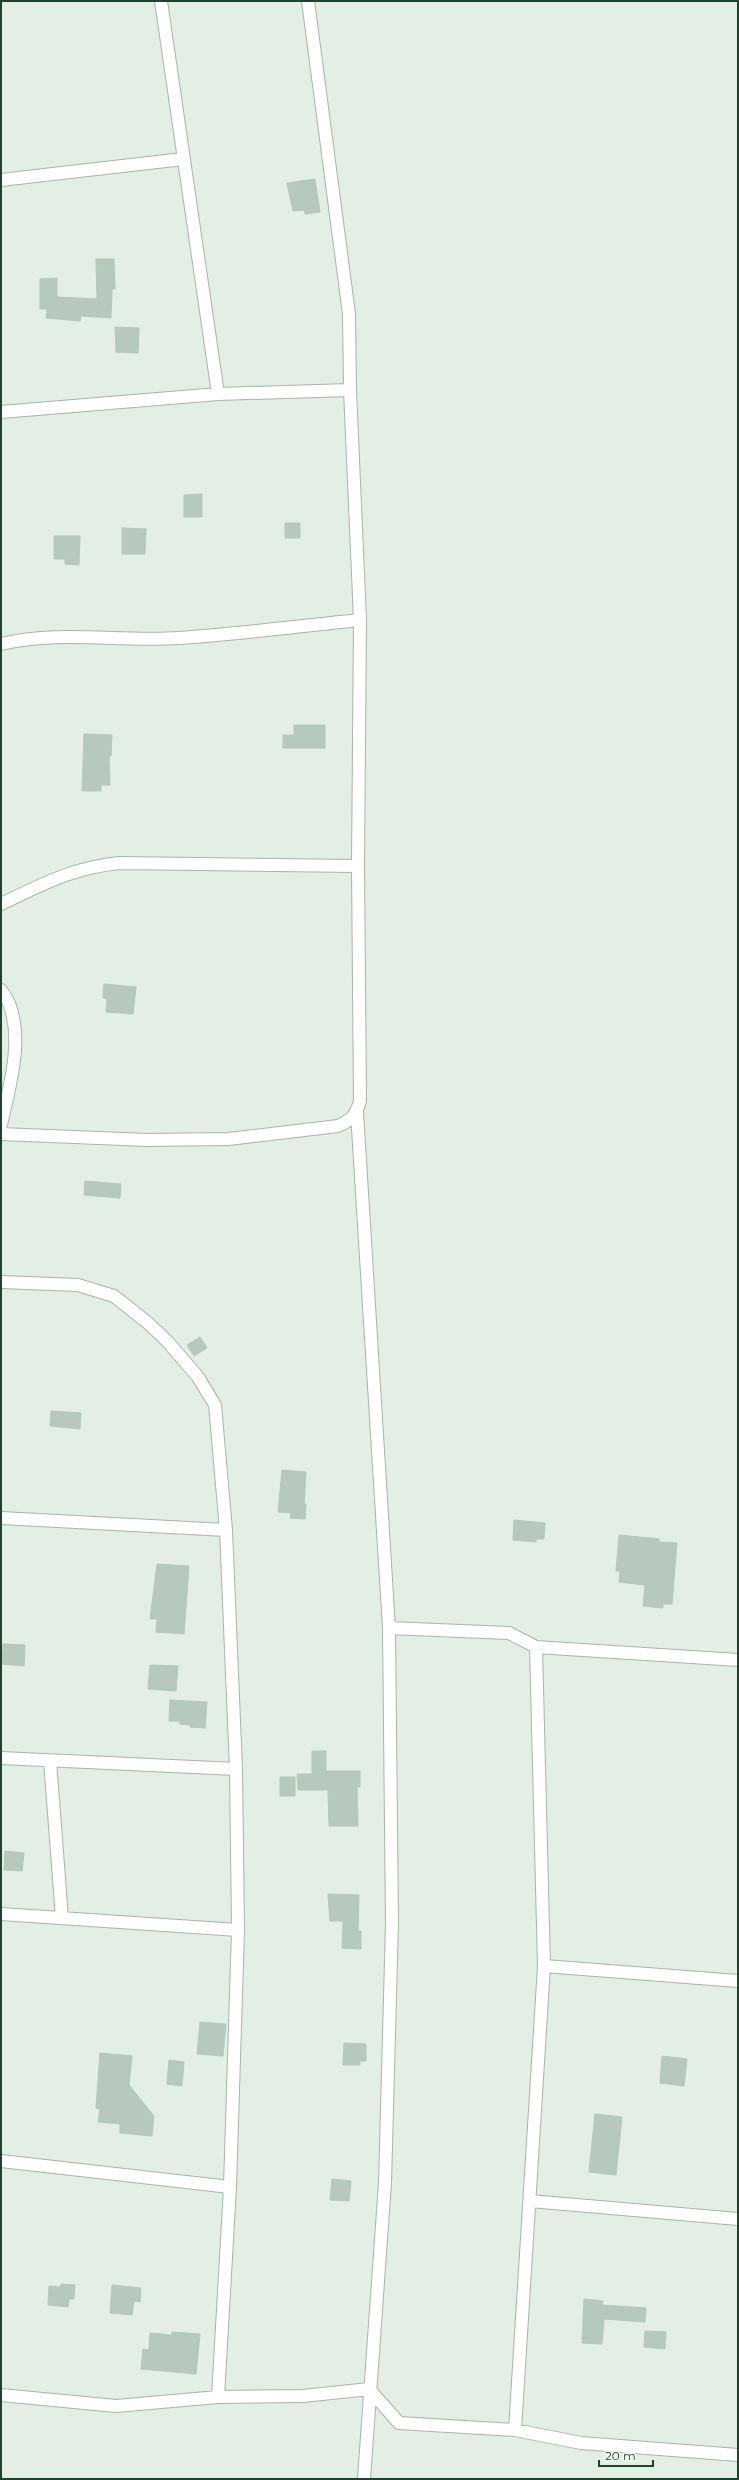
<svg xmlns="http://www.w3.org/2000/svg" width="739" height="2480" font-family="Montserrat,sans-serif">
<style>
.building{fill:#b7c9be;stroke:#b3c8bb}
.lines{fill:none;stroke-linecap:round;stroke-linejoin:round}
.minor-casing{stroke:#a4b7ac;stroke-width:14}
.minor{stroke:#fff;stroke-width:12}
</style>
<rect width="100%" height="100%" fill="#e2eee6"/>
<path class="building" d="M315,179l5,33 -15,2 -1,-4 -11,1 -6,-28z
M96,259h18l1,30h-3l-1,29 -30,-2 -1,5 -34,-3 1,-9h-7v-30l17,-1v19l40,2z
M115,327l24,1 -1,25 -22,-1z
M202,494v23h-18v-22z
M285,523h15v15h-15z
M122,528l24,1 -1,25h-23z
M54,536h26l-1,29 -14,-1v-5h-11z
M294,725h31v23h-42v-13h11z
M84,734l28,1 -1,21h-2l1,29h-9v6h-19z
M104,984l32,3 -3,27 -27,-2 1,-13 -4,-1z
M85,1181l36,3 -1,14 -36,-3z
M200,1337l7,11 -13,8 -7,-11z
M51,1411l30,2 -1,16 -30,-3z
M282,1470l24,2 -2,32h2l-1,15 -15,-1 1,-5 -13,-1z
M514,1520l31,3 -1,16h-8v3l-23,-2z
M619,1535l40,4v3l18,1 -5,61h-9v4l-20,-2 2,-21 -26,-3 1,-11h-4z
M157,1564l32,2 -5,68 -28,-2 1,-13h-7z
M3,1644l22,1 -1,21 -22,-2z
M150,1665l28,1 -2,25 -28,-2z
M170,1700l37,2 -2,26 -15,-1v-2l-10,-1v-3h-11z
M312,1751h14v20h34v16h-3l1,39h-29l-1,-36h-30l-1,-16h15z
M280,1777h15v19h-15z
M5,1851l19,2 -2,18 -18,-1z
M328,1894l31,1 -1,36h3v18l-19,-1 1,-25 -2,-2h-11z
M200,2022l26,2 -3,32 -26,-2z
M344,2043l22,1v17h-6v4h-17z
M100,2053l32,3 -3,29 25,31 -2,20 -32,-3v-9l-22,-2 2,-13 -4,-1z
M662,2056l25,3 -3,27 -24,-3z
M169,2060l15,2 -2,24 -15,-2z
M595,2114l27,3 -6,58 -27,-3z
M332,2179l19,2 -2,20 -19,-1z
M61,2284l14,1 -1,14h-5l-1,8 -20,-2 1,-19 11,1z
M112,2285l29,3 -1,14 -6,-1 -2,14 -22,-2z
M584,2299l19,2 -1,4 44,3 -1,14 -41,-3 -2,25 -20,-1z
M645,2331l21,1 -1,17 -21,-2z
M172,2332l28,2 -4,40 -55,-5 2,-20 6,1 1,-17 22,2z"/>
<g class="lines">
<defs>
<path id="minor" d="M161,1l57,393
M1,180l182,-21
M1,412l217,-18 132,-4
M1,644c58,-14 119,-2 178,-6 60,-4 121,-12 181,-18
M1,904c42,-20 71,-36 118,-41l239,3
M1,990c3,5 7,10 9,16 13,37 -1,82 -9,119
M357,1112l32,516 3,295 -7,260 -21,296
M1,1134l146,6 81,-1 110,-13c14,-6 18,-11 22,-25l-2,-235 2,-246 -10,-230 -1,-76 -41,-313
M1,1282l77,3 36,11 34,27 19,18 31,36 17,28 11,125 10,239 2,161 -8,257
M1,1518l225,12
M389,1628l120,5 27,14 8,319 -29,464
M536,1647l202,13
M1,1758l235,11
M50,1761l12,157
M1,1914l237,16
M544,1966l194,15
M1,2161l229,26 -12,210
M530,2201l208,18
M1,2395l115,11 102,-9 85,-1 66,-7 30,34 116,7 66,13 157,12"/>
</defs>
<use href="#minor" class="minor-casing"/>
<use href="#minor" class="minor"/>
</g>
<rect width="739" height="2480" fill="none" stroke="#204130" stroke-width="4"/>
<path d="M599 2460v6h54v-6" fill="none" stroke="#204130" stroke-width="2"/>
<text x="605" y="2460" font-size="12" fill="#204130" stroke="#f3faf5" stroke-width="3" paint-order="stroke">20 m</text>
</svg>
